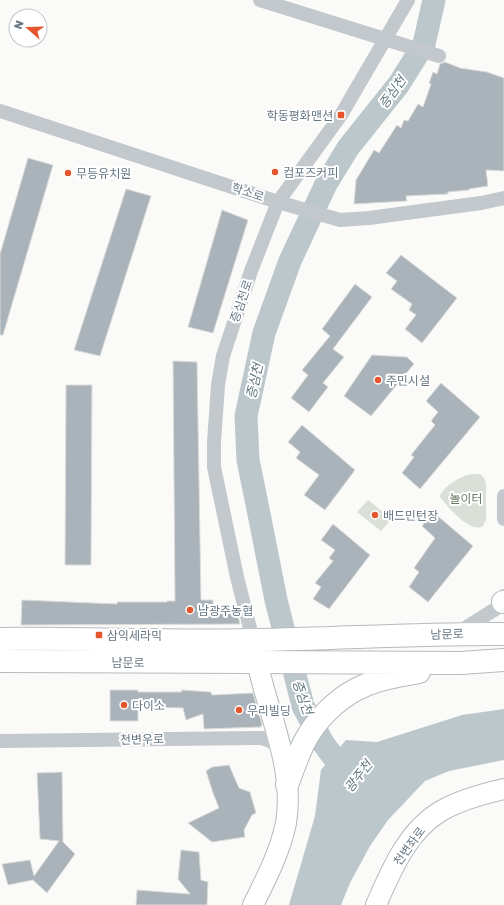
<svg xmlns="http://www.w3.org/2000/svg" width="504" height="905" font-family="'Golos Text','Noto Sans KR',sans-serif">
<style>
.green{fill:#dadfd7}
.water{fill:#bbc7cb}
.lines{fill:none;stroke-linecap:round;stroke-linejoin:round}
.river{stroke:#bbc7cb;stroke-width:23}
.building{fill:#aab3b9;stroke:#dcdcda}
.secondary-casing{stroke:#b3babf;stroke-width:22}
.primary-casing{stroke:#b5babe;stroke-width:24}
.street{stroke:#c3c8cc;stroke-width:14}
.secondary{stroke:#fff;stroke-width:20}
.primary{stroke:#fff;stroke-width:22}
.poi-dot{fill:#e4572e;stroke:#fff;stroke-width:1.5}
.labels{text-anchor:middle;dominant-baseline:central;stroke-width:4;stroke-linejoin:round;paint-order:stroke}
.poi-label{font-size:12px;fill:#657683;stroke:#fff;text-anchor:start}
.street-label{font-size:12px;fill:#657683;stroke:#fff}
.park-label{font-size:12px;fill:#687a64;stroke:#fff}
.water-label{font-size:13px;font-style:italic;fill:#60757c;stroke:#fff}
</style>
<rect width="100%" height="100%" fill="#fafaf8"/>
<path class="green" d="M480,474l4,4 2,6v36l-4,7c-15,4 -33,-19 -42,-30 1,-9 18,-19 27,-22 4,-1 9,-1 13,-1z
M368,500l24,19 -11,12 -24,-19z"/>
<path class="water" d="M504,709v51l-55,11 -24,10 -37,39 -18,26 -20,37 -9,22h-52l26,-89 6,-46 25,-30 31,2 85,-27z"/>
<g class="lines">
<path class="river" d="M345,783l-2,-13 -20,-27 -20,-37 -27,-106 -17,-86 -11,-54 -2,-44 18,-83 26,-72 36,-77 22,-36 51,-64 25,-40 10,-44"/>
</g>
<path class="building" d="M445,62l15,6 27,4 17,6v93l-18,-1 2,16 -19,3v1l-21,2v2l-42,2 1,5 -53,3 2,-24 18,-30 5,3 18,-28 4,3 3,-8 4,1 10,-17 5,3 8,-23 -2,-1 4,-11 4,2 3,-10z
M28,158l25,7 -50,170h-3v-81z
M126,189l25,7 -51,160 -26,-6z
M222,210l26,10 -35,113 -25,-6z
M401,255l56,43 -35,45 -17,-14 11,-14 -7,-5 3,-6 -21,-15 6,-8 -11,-8z
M355,284l17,13 -39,52 11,8 -21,26 5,4 -19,25 -18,-14 17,-23 -6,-5 28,-34 -8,-7z
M372,355l35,2 7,7 -43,52 -27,-20z
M173,361l24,1 4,238h12v9l23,-1 4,16 -219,1 1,-25 95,4v-2h50v-1h8z
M441,383l39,34 -60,72 -18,-16 12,-16 -3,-2 24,-30 -4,-4 7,-9 -12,-11z
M66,385h26l-1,180h-26z
M302,425l53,45 -30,40 -21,-15 15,-20 -23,-17 4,-6 -12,-10z
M433,512l40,34 -45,56 -19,-15 10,-15 -5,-4 21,-30 -13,-12z
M333,524l37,31 -41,54 -16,-10 8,-12 -6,-4 18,-22 -4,-3 6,-8 -14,-10z
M110,690h28v2h44l-1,-2 30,2 1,3 41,-2 9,31 -1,3 -57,2 -1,-15 -17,6 -3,-12 -45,-1v14h-28z
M229,765l10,23 11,4 6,21 -4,2 -8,15 1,7 -33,5 -24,-19 31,-15 -6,-15 -7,-22 6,-4z
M62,772l1,70 12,12 -28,39 -14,-13 -25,5 -6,-21 28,-4 4,16 25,-35 -19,-2 -3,-66z
M181,850l18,2 2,28 7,2 -1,23h-71l1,-15 53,4 -12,-15z"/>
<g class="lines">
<defs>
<path id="secondary" d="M253,905c13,-26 27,-53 33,-82 10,-61 -23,-118 -32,-177
M376,905c15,-34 31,-74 65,-94 19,-11 41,-17 63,-22"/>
<path id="primary" d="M503,602h1
M0,639c85,-1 169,3 254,1 83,-1 167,-7 250,-6
M0,661l461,2 43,-3
M287,785c7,-17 12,-36 22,-51 13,-21 34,-40 57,-49 16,-7 36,-10 53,-13"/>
</defs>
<use href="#secondary" class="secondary-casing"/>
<use href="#primary" class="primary-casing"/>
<path class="street" d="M260,0l179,56
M0,111l278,91 62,18 29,-2 112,-15 23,-5
M504,496v23
M459,632l38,-24 6,-6 1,-6
M253,640l-16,-63 -23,-110v-25l4,-57 5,-29 28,-85 27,-69 63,-87 67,-115
M0,741l262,-3 8,3 11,7"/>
<use href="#secondary" class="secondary"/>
<use href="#primary" class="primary"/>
</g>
<g class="poi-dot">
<rect x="337" y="111" width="8" height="8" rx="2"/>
<circle cx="275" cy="172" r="4"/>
<circle cx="68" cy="173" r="4"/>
<circle cx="378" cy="380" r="4"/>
<circle cx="375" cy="515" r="4"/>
<circle cx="190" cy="610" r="4"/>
<rect x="95" y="631" width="8" height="8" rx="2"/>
<circle cx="124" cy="705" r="4"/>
<circle cx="239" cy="710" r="4"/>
</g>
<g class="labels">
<g class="poi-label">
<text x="333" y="115" text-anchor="end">학동평화맨션</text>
<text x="283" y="172">컴포즈커피</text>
<text x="76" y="173">무등유치원</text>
<text x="386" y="380">주민시설</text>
<text x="383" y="515">배드민턴장</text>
<text x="198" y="610">남광주농협</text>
<text x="107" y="635">삼익세라믹</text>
<text x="132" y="705">다이소</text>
<text x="247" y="710">우리빌딩</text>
</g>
<g class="street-label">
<text transform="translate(248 192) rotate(18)">학소로</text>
<text transform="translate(241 301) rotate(-71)">증심천로</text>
<text transform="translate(447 634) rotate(-2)">남문로</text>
<text x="128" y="662">남문로</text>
<text transform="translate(142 739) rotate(-1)">천변우로</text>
<text transform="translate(409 846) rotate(-54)">천변좌로</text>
</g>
<g class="park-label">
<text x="466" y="498">놀이터</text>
</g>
<g class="water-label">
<text transform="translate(392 92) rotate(-54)">증심천</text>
<text transform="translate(254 381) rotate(-78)">증심천</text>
<text transform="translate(303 697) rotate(71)">증심천</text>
<text transform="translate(358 776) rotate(-52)">광주천</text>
</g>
</g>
<g transform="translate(28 28) rotate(290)"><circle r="19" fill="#ffffff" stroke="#c1c8cd"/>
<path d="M0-3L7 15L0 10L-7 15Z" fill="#e4572e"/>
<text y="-6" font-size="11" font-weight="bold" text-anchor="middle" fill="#657683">N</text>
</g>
</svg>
